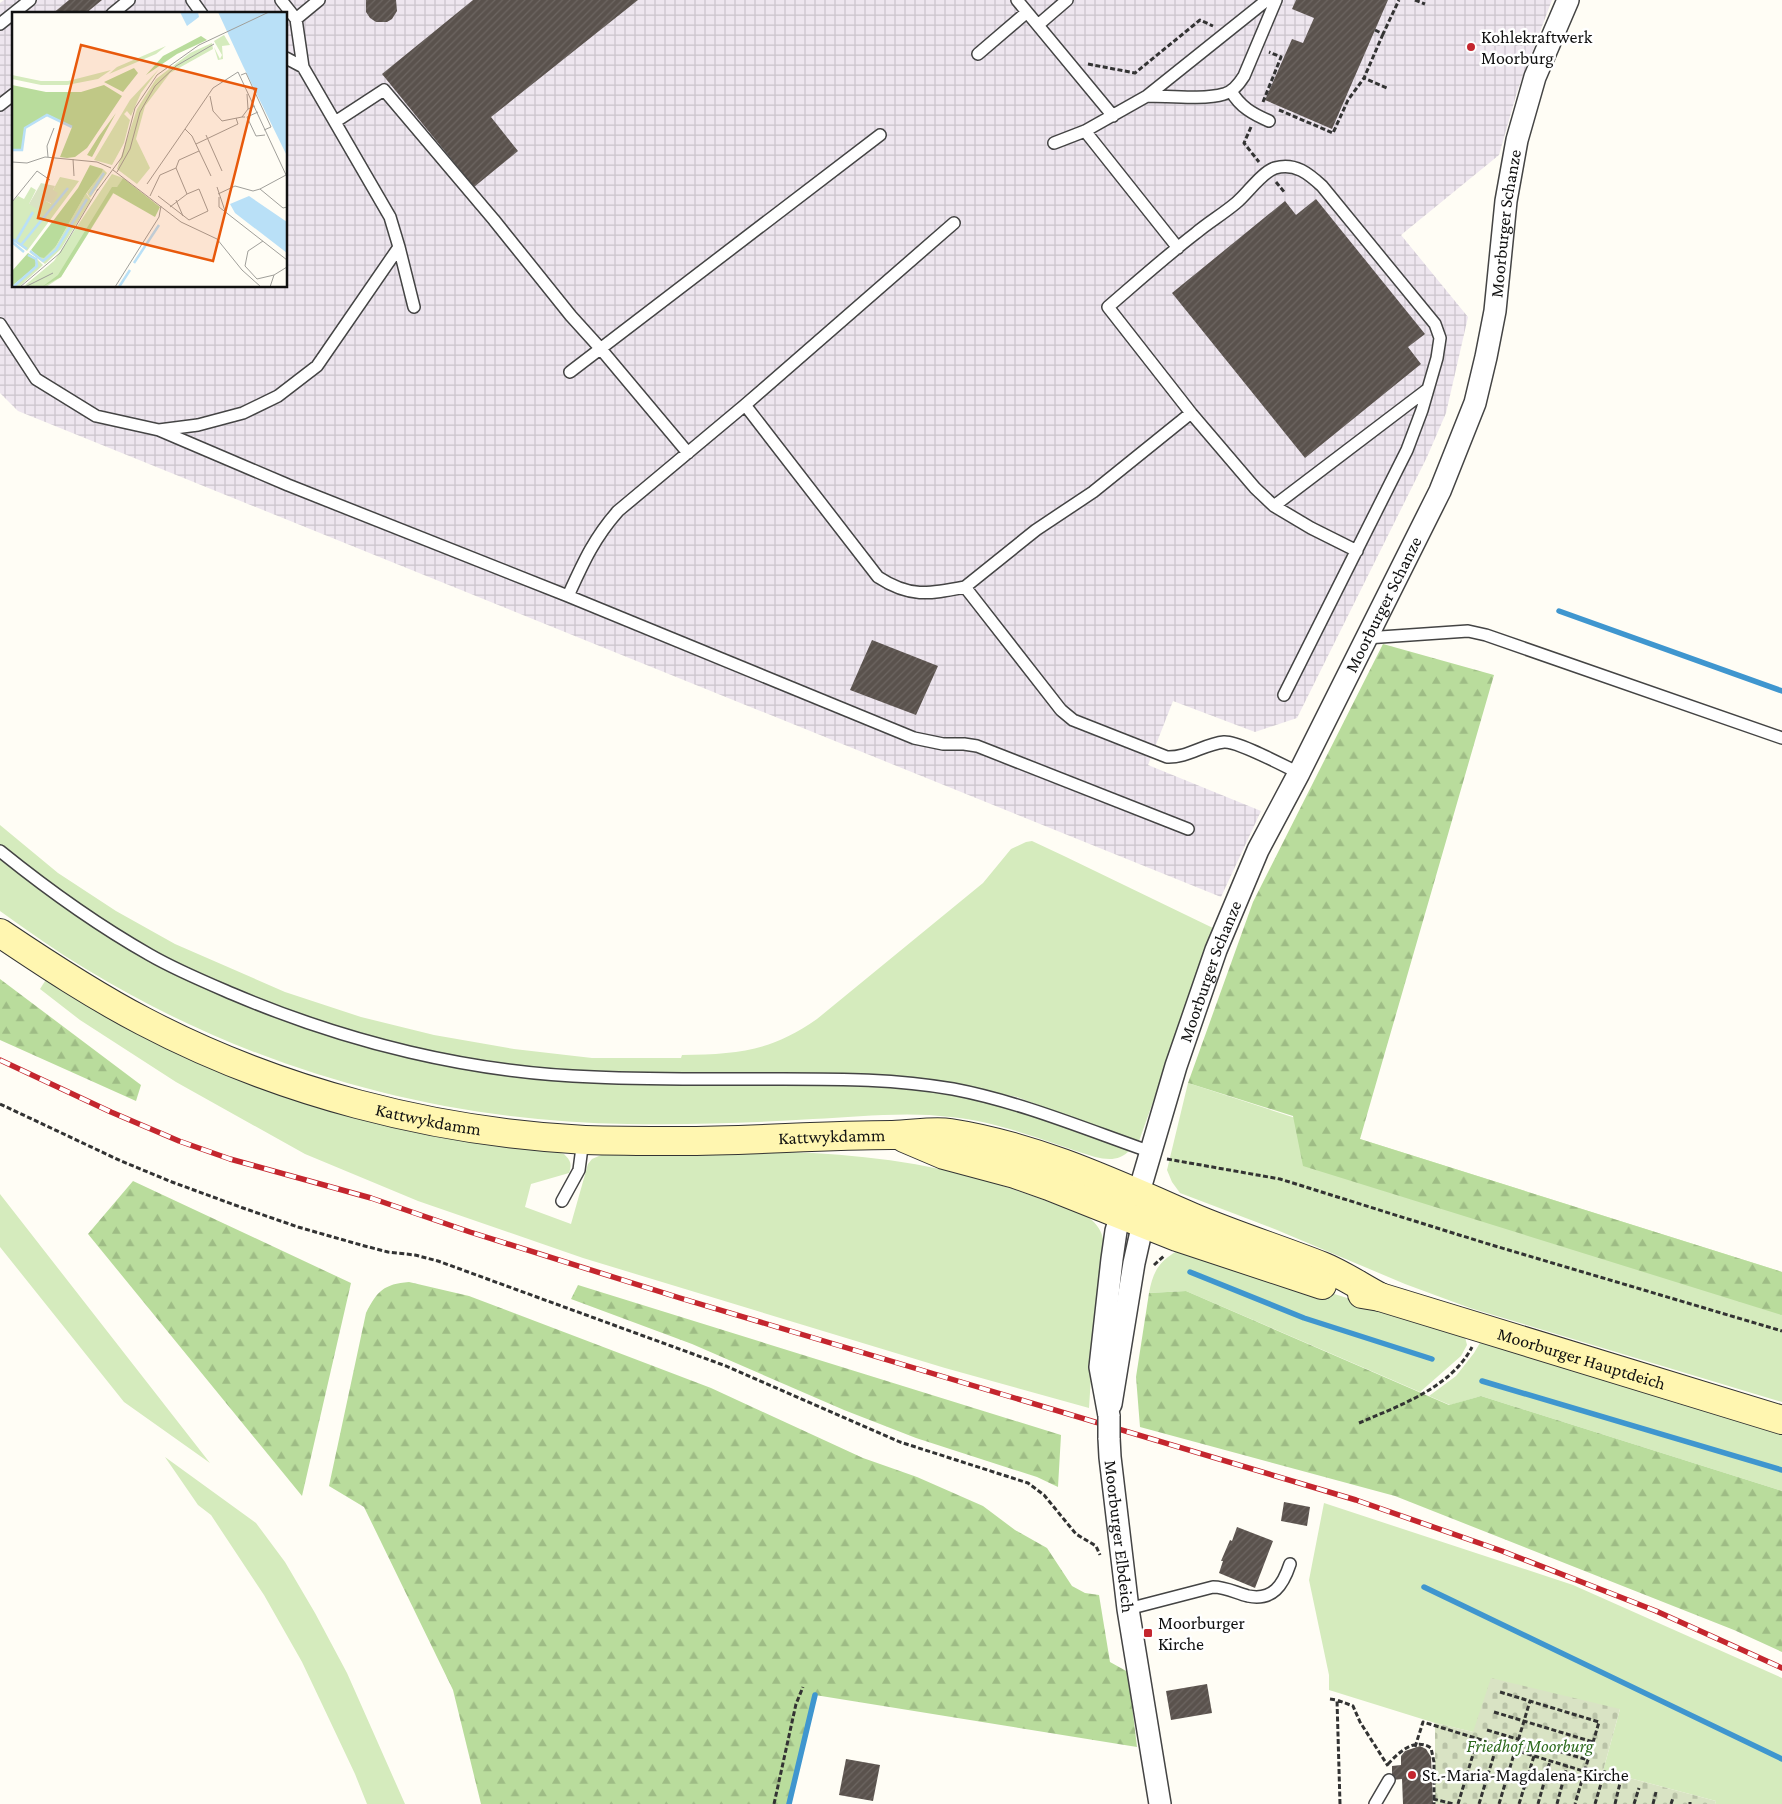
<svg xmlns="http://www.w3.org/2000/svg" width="1782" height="1804" font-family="'Crimson Pro',serif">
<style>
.industrial{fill:url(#industrial-grid);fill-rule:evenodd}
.grass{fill:#d5ebbd}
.forest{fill:url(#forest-firs)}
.cemetery{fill:url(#cemetery-stones)}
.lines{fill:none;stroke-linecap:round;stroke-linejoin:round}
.stream{stroke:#3f96cf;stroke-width:5.5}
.building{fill:url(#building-hatch)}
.service-casing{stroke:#444;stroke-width:14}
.minor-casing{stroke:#444;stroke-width:24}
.secondary-casing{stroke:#333;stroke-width:30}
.path{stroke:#333;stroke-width:3;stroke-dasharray:5 2.5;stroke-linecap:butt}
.service{stroke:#fff;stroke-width:11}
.minor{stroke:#fff;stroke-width:21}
.secondary{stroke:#fff6b0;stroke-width:28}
.rail-casing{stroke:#c4262e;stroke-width:5.5}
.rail{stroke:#fff;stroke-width:4;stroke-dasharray:11;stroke-linecap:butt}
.minor-bridge-casing{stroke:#444;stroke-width:24;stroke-linecap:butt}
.minor-bridge{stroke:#fff;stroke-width:21}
.poi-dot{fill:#c4262e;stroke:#fff;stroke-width:2}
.labels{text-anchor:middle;stroke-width:5;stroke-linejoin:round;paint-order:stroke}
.poi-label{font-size:18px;fill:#111;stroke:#fff;text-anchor:start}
.street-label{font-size:18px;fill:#111;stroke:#fff}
.park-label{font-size:18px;font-style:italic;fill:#2f6b1f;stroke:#fff}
.inset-river{fill:none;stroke:#b9e0f7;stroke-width:2.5}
.inset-road{fill:none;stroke:#a09f9a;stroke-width:1}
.view{fill:#e8590c;fill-opacity:0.15;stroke:#e8590c;stroke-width:2.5}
.inset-edge{fill:none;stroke:#111;stroke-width:2.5}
</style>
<defs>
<pattern id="industrial-grid" width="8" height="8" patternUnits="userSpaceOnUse" patternTransform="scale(1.25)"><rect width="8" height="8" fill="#eee6ef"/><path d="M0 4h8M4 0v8" fill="none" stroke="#cbc4cc"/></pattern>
<pattern id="forest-firs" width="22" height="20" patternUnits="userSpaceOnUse" patternTransform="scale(1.25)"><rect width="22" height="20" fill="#b9dc9c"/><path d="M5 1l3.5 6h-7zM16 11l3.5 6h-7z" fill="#9ebc85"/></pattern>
<pattern id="cemetery-stones" width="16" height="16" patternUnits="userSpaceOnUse" patternTransform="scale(1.25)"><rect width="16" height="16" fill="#d9e3c4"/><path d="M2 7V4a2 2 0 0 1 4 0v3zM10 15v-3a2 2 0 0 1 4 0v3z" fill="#b9c2a7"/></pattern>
<pattern id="building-hatch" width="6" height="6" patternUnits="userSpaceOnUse" patternTransform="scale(1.25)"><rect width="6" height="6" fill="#5a524d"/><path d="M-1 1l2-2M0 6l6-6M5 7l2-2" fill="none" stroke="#6d6662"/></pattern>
</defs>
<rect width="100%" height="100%" fill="#fffdf5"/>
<!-- industrial -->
<path class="industrial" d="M4 0H1552L1517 92 1499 155 1401 235 1468 317 1446 413 1427 457 1297 718 1255 732 1173 701 1148 765 1261 811 1221 897 18 411 0 393V3ZM14 14H286V286H14Z"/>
<!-- grass -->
<path class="grass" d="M0 825 58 873 116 911 175 944 285 992 361 1017 434 1035 514 1049 592 1058H681L682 1055C737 1054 770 1052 817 1019L983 883 1011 849 1026 842 1032 841 1064 856 1215 929 1139 1141 1136 1142 1017 1097 935 1081 887 1075 883 1085 955 1094 1052 1120 1130 1150C1120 1161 1108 1160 1095 1157 1048 1142 1000 1122 951 1117 905 1111 858 1117 813 1119 751 1123 690 1125 628 1124 438 1122 248 1068 86 969 56 951 28 931 0 911Z
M47 978 173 1049 564 1154C571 1161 572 1164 569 1173L531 1184 525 1207 571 1224 588 1164 592 1159 608 1152C727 1151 849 1145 966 1175 1007 1186 1046 1201 1085 1215 1094 1221 1101 1228 1103 1239 1106 1260 1100 1284 1098 1304 1094 1339 1091 1373 1089 1408L945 1368 583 1258 418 1201 305 1154 176 1082 80 1020 40 989Z
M1188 1083 1360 1139 1782 1272V1402L1470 1308 1405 1284 1277 1230 1180 1193 1172 1182 1167 1170Z
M0 1194 210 1463 124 1402 0 1247Z
M1180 1246 1344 1297 1465 1337 1467 1345 1461 1356 1420 1392 1186 1291 1149 1293C1152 1278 1155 1267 1168 1257 1173 1253 1177 1252 1180 1246Z
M1481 1341 1782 1430V1491L1481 1396 1450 1405 1429 1396 1456 1376 1474 1353Z
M165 1457 256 1523 285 1562 315 1613 347 1673 405 1804H367L355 1774 321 1702 302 1662 264 1595 211 1515 198 1505Z
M1324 1503 1573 1585 1782 1678V1804H1715L1716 1801 1603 1771 1620 1709 1473 1732 1435 1723 1329 1690V1675L1309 1580Z"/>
<!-- forest -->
<path class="forest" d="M1383 644 1494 675 1360 1139 1782 1272V1315L1303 1166 1293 1116 1188 1083 1253 902Z
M0 979 141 1085 136 1101 0 1040Z
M133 1181 351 1283 302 1496 88 1234Z
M409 1282 469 1296 711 1388 863 1458 917 1477 983 1506 1015 1530 1047 1548 1072 1586 1085 1593 1099 1595 1110 1662 1128 1672 1137 1747 815 1695 789 1804H481L453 1690 364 1507 329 1486 366 1313C377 1291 384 1284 409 1282Z
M578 1285 1061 1435 1058 1487 1037 1477 916 1438 844 1410 692 1344 571 1299Z
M1186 1291 1449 1405 1481 1396 1782 1491V1652L1734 1630 1395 1496 1140 1427 1136 1377 1149 1293Z"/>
<!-- cemetery -->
<path class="cemetery" d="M1491 1678 1620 1709 1603 1771 1716 1801 1715 1804H1435V1723L1473 1732Z"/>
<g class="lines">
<!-- stream -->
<path class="stream" d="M1559 611 1782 691
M1190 1272 1304 1318 1432 1359
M1482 1381 1782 1470
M1424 1587 1782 1759
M789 1804 815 1695"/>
</g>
<!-- building -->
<path class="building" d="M69 0H102L85 14H52Z
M366 0H396L397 11 392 19 387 22H376L370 18 366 12Z
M473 0H638L491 117 518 151 474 187 382 74Z
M1296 0H1388L1332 129 1265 100 1292 39 1303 43 1314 18 1292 9Z
M1316 199 1425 334 1408 347 1421 364 1305 458 1172 293 1285 201 1296 215Z
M872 640 938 666 916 715 850 690Z
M1284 1502 1310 1507 1307 1526 1281 1521Z
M1237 1527 1273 1541 1255 1588 1219 1573 1223 1561H1221L1230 1540 1232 1541Z
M1207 1684 1212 1713 1171 1720 1166 1691Z
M1420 1746 1426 1749 1431 1757 1433 1804H1403L1402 1779 1392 1780V1766L1401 1765V1756L1405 1751Z
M846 1759 880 1765 873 1801 839 1795Z"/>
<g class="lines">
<!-- service casing -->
<g class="service-casing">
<path id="service" d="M192 0 202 14
M281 0 296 19 319 0
M1017 0 1113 116
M112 14 129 0
M0 24 30 0
M1038 25 1067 0
M978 54 1027 12
M286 58 303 67 296 19
M1231 91C1240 107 1253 114 1269 121
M1147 96C1168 96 1204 100 1224 94 1233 92 1239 84 1244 76L1276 0
M0 105 14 94
M335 122 384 90 494 220 571 316 600 348 688 453
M1085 131 1178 248
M1054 143 1085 131 1147 96 1267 0
M954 223 745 405 618 511C594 538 583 563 568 596L914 738 943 744H964L977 746 1188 829
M399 247 414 307
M0 324 36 379 96 416 159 430 288 485 568 596
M570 372 880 135
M745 405 878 577C910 598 929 594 965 587
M1191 413 1108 307C1137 282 1166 256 1196 233 1209 222 1223 214 1236 203 1247 194 1262 172 1275 168 1295 162 1309 174 1322 186L1435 324 1440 338 1437 358 1422 410 1407 450 1284 695
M159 430 198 425 243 413 278 396 317 366 399 247 390 217 303 67
M1274 506 1428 389
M1366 638 1468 631 1486 635 1782 738
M1299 773C1284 766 1238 741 1224 742 1204 744 1187 758 1167 757L1073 720 1061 710 965 587 1036 530 1093 492 1191 413 1255 488 1274 506 1311 528 1357 551
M0 851C47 889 97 925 150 955 176 970 205 982 233 994 346 1042 470 1073 594 1077 657 1080 720 1079 783 1079 842 1079 895 1079 953 1089 1021 1102 1085 1129 1151 1152
M562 1201 579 1170 583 1140
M1128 1609 1213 1587C1226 1587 1236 1593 1248 1596 1273 1601 1283 1585 1290 1564
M1375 1804 1389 1780"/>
</g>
<!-- minor casing -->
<g class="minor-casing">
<g id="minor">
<path id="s1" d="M1139 1192 1176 1066 1216 950 1258 850 1299 773 1440 491 1475 403 1486 357 1495 311 1506 201 1517 140 1535 77 1568 0"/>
<path d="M1111 1404 1134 1263 1143 1223"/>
<path d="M1109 1416 1100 1367 1112 1259 1116 1231 1121 1214"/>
<path id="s2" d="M1109 1438 1110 1457 1128 1609 1160 1804"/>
</g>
</g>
<!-- secondary casing -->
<g class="secondary-casing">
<g id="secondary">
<path id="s3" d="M0 933C46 964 93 995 143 1021 278 1092 433 1132 585 1140 617 1141 648 1141 680 1141 751 1141 821 1135 892 1135 911 1135 932 1130 950 1133 1035 1146 1114 1183 1192 1217 1234 1235 1279 1249 1322 1266 1342 1274 1361 1287 1380 1297"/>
<path d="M904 1138 944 1155 1015 1174 1049 1186 1177 1237 1322 1285"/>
<path id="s4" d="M1362 1294 1380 1297 1782 1420"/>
</g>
</g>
<!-- path -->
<path class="path" d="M1415 0 1425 4
M1375 30 1383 34 1399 0
M1383 34 1364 78 1387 88
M1088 64 1135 73 1200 20 1213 26
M1263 102 1281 57 1269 52
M1279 110 1333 133 1348 100 1364 78
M1251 127 1244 143 1259 162
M1276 182 1285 193
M0 1104 121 1161 172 1182 243 1208 298 1227 361 1245 388 1252 415 1255 438 1261 726 1366 900 1442 1028 1483 1044 1495 1076 1534 1096 1546 1100 1555
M1167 1159 1280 1179 1485 1243 1782 1331
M1154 1265 1164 1256
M1359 1423C1398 1406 1451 1388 1472 1347
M1500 1692 1599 1722 1575 1804
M1330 1699 1337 1700
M1494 1712 1593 1742
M1487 1730 1588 1760
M1415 1747 1423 1722 1603 1777
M1388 1764C1399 1752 1415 1737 1431 1748L1434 1762V1804
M1433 1799 1454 1804
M774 1804 796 1704 803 1687
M1340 1804 1337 1700 1353 1706 1360 1722 1388 1766
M1458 1804 1478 1738
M1479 1804 1497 1745
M1499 1804 1530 1701
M1519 1804 1534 1756
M1538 1804 1550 1761
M1557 1804 1567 1766
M1595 1804 1605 1770
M1615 1804 1620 1783
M1634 1804 1639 1788
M1653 1804 1656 1792
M1671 1804 1673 1798
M1690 1804V1802"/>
<!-- service -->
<use href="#service" class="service"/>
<!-- minor -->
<use href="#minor" class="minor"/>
<!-- secondary -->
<use href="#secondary" class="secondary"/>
<!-- rail casing -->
<g class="rail-casing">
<path id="rail" d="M0 1060 111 1112 179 1141 230 1159 371 1198 470 1232 680 1298 1356 1500 1502 1551 1656 1611 1782 1668"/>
</g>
<!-- rail -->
<use href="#rail" class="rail"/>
<!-- minor-bridge casing -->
<g class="minor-bridge-casing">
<path id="minor-bridge" d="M1109 1416V1438"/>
</g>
<!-- minor-bridge -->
<use href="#minor-bridge" class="minor-bridge"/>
</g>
<!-- markers -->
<g class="poi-dot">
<circle cx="1471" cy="47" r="5"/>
<rect x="1143" y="1628" width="10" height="10" rx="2.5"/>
<circle cx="1412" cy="1775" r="5"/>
</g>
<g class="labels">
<!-- poi labels -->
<g class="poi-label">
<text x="1481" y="43">Kohlekraftwerk<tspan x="1481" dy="21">Moorburg</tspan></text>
<text x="1158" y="1629">Moorburger<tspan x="1158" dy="21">Kirche</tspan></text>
<text x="1422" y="1781">St.-Maria-Magdalena-Kirche</text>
</g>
<!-- street labels -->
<g class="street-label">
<text dy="6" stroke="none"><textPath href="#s1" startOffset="1042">Moorburger Schanze</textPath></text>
<text dy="6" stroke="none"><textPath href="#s1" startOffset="638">Moorburger Schanze</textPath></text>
<text dy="6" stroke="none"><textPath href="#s1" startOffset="232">Moorburger Schanze</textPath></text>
<text dy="6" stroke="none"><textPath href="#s3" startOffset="471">Kattwykdamm</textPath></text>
<text dy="6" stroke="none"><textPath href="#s3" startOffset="876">Kattwykdamm</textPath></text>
<text dy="6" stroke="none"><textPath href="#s4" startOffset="229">Moorburger Hauptdeich</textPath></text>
<text dy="6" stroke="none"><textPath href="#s2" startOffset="99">Moorburger Elbdeich</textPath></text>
</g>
<!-- park labels -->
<g class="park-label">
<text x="1530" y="1752">Friedhof Moorburg</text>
</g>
</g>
<!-- overview -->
<g transform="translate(12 12)">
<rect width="275" height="275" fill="#fffdf5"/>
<path d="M212 23 218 33 210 34 211 47 206 48 202 35 208 47 210 43 202 29ZM200 31 201 37 158 61 133 94 124 127 138 156 125 172 105 157 125 97 144 67 178 41ZM154 34 144 42 97 62 105 55ZM147 57 129 81 119 104 115 99 112 102 118 108 112 131 100 153 82 148 118 88ZM99 58 86 67 55 73H29L0 67V63L29 69H56ZM91 157 95 161 78 186 75 181ZM100 162 111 166 49 265 34 275H11L42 249ZM48 165 67 169 15 239 0 227V190L6 184 12 187 19 175 24 178 17 192 34 189 39 192 41 178ZM74 181 79 188 49 237 33 252 17 240 27 245 44 234ZM25 247 31 253 7 275H0L23 255Z" fill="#d5ebbd"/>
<path d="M189 24 195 28 165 42 134 63 151 44ZM122 56 126 61 111 80 92 70ZM0 73 34 80H69L92 73 110 84 75 136 63 145 55 146 48 145 60 115 37 103 13 116 10 138H0ZM104 101 80 145 75 143 87 124ZM78 153 91 157 90 160 73 183 44 234 32 246 27 245 19 238 66 176ZM111 166 148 195 143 205 101 181 49 265 30 275 46 263 100 175H105ZM16 241 25 247 23 255 0 274V259Z" fill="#b9dc9c"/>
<path d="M29 171 43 174 41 178 46 181 40 192 34 189 28 199 17 192Z" fill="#d9e3c4"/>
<path d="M168 0H186L187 5 175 14ZM206 0H275V144L231 54ZM237 184 275 210V241L223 201 218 192Z" fill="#b9e0f7"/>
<path class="inset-river" d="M0 138H10L13 116 35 103 60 115M78 183 92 161M0 227 15 237M4 229 21 200M0 230 12 240M9 233 56 176M18 239 31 249 44 238 75 187M122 251 147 213M1 275 25 254 24 247 16 243M107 275 118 258"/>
<path class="inset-road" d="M229 63 234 61 259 115 252 118M235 82 236 97M198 84 201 99 210 109 230 105M246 100 235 105 244 124 253 123M233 105H230L236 97 243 94M173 117 201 76 226 60 275 165M194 123 210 159M184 132 226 112 224 106M36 145 35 134 42 116M61 147 62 164M0 150 15 151 33 145 85 150 99 156M164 156 167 148 187 139M101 158 169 210 205 227 230 258 249 275M25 159 38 168M105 160 118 137 128 100 143 74 164 54 202 32M135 172 173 117 180 124 199 164M205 175 213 199M248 177 274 163M85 179 110 145 123 96 145 63 187 33 257 0M206 182 223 174 241 179 248 177 271 196 275 195M138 184 148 163 164 156 175 182 158 195M146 184 177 208 196 199 187 177 175 182M207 185V195L275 248M164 188 171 204M0 190 25 159M251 229 236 239 233 254 245 267 262 263M8 275 48 241 86 177M13 275 41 261M103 275 147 205 149 194M258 275 262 263 275 255"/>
<path class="view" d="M69 33 244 77 201 249 26 206Z"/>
<rect width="275" height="275" class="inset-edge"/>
</g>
</svg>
